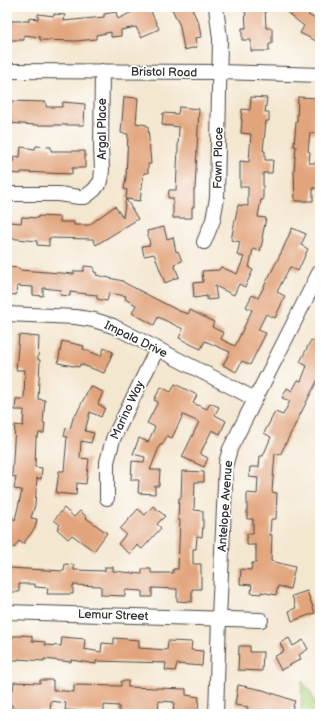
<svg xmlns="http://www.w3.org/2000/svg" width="327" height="721" font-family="'Balsamiq Sans',sans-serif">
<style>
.green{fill:#aed37c;stroke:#6c7f54}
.building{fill:#e2a47c}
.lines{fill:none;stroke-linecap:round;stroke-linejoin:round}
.minor-casing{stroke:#494744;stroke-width:16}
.minor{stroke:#fff;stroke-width:14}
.labels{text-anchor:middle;stroke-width:3.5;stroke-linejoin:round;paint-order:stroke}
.street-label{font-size:12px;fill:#2b2b2b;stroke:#fff}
</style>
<rect width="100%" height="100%" fill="#fff"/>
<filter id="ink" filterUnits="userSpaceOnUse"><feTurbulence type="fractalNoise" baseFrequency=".025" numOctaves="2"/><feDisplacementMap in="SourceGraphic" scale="8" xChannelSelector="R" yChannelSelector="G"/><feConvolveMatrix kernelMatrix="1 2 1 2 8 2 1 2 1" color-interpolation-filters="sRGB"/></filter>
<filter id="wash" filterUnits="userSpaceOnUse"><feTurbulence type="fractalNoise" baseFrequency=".012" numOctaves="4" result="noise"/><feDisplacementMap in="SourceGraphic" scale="16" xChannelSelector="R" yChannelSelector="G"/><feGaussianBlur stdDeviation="0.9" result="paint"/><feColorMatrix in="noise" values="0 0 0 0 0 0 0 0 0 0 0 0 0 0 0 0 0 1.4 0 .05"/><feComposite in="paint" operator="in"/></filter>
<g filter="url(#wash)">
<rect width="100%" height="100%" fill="#f4e7d0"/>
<!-- green -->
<path class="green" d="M302 681 310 691 319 714H297L301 710Z"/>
<g id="blocks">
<!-- building -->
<path class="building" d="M136 7H149L159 29 141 37 136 27 121 30V36L111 37V32L96 35V39L76 41 40 40V37L24 35V40H7V27H11V21H29V18L38 19V14L54 16V14L65 15 64 21 104 17V14L116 12 118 19 138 9Z
M171 7H191L199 24 201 37 195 38 197 47 184 50 180 26Z
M245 7H265L266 28H272V44H269V51H251V40H242V28H246Z
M280 7H315L308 15 320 21V43L300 33 304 26Z
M124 97 138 98 136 123 147 125V127H148L151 164H148V173H144L140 201 126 199 138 219 96 245 93 239 49 238V246L37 245V241L8 238 10 222 21 223 22 217 38 218V216L60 217V222H74V225H89L115 206 123 218 127 190 124 189 126 177 128 134 121 133Z
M251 97 267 98 265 112H269V121H266L263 151H265V160H273L272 173H263V200H261L258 217 266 218 262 238 263 239 260 251 253 249 249 268 253 270 245 287 239 284 234 295 215 286 217 299 207 300V296L194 298 193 283 203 282 202 271 219 270 221 267 237 274 244 257 237 255 240 242 231 240 238 205 248 206V187H240V161L249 162 251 134 241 133 242 119H241L242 109 250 110Z
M298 97 320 98 318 134 310 133 308 151 310 152 309 163H319V188H313V201H295L294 172 296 146H294L296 122H297Z
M9 101 46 102V107H62L63 102 85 104 84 125H35L8 123Z
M179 107 199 109 195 189H194V207H192V218H173V198H168L169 190H176L179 127 162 125 163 113 178 114Z
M36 146 51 147V151H85V168H72V174L21 172V174L9 173 10 162H13L14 156 20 157 21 147 35 149Z
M164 227 167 239 173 237 176 252 178 251 182 261 174 264 179 277 165 283 154 254 144 256 142 246 150 245 147 231Z
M292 228 306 234 301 245 308 249 298 271 290 267 284 278 277 292 285 296 275 318 266 314 258 330 266 333 250 365 242 361 236 372 223 365 230 352 205 341 201 349 192 345 179 338 183 329 158 317 154 325 145 320 132 313 136 305 125 299 126 296 109 293 107 301 97 299V295L70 292V296L60 295 61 290 43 288V296L33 295V287L17 286 16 295 7 294V271L8 267 19 268V270L74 274V271H84V266L94 267V272L97 273 96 275 123 281V282L179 311 188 314 190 310 214 322 212 327 224 333 221 339 235 346 252 310 246 307 252 295 258 298 282 251Z
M19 335 39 337 38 360H40L38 399 45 400 43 423H45L44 433H39L38 437H36L35 467 42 468 41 479 37 478 35 505 31 518 37 519 35 528 23 544 19 541 14 548 7 542V514L15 520 22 490 14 489 16 477 12 476 15 425 23 426 24 410H15L16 399H24L25 370H16Z
M311 340 320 345V375L280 455 275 453 272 492 277 493 276 519H271L270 535H272L271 561 295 567 290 589 278 586 276 595 261 592V594L251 593 252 585 240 584 241 569 251 570 252 563H256V545H247V534H253V519H247V493L257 494 258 478 249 477 250 467H259L260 456H263L271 437 264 433 275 412 283 415 290 401 282 398 287 388 292 391 298 380 301 381 307 366 300 362Z
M62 341 84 346 83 349 101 356 104 348 113 352 104 373 80 364 79 367 58 363Z
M175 384 197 395 193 403 207 409 210 403 219 407 215 415 226 421 220 434 212 430 200 454 208 458 204 467 182 457 199 422 183 415 172 438 167 436 162 445H160L150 470H160L159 486H155V494L138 493 139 480H131L132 461 144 462 145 457 133 454 139 438 148 442 155 427 147 423 158 402 154 400 161 387 171 392Z
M90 386 103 392 98 404 105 408 101 417 90 412 85 431 94 433 91 443 81 441 80 458 89 459 86 484 77 483 76 495 56 493 59 471H64L67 437 64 436 66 428 70 429 74 415H76Z
M182 471 204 472V482H195L194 510 203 511V525L202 537 197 536 196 549H193V564H201V589H192V602L177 601V589L152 588V597H142V591L125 590V596L101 595V586L73 585V594H47L48 588 35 587V584H19V592H8L9 568 64 571 65 564 74 565V570L105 571V567H113V571L142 574V569H151V573H173V569H178L180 520H178L179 498H181Z
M153 506 165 516 157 524 161 528 142 549 137 545 130 554 118 544 126 534 120 529 138 509 145 515Z
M64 508 74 517 80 511 87 517 86 518 107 533 94 551 72 535 68 539 57 529 60 525 54 520Z
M307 591 315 613 292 621 289 611 296 608 292 596Z
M22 635 32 636V641L45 642V645L61 646 62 637 85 639 84 649 101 652 102 643 114 644V638L139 640V648L167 650 168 641 192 642 191 650 203 651 202 666 177 664 175 671 165 670 166 663 96 661V664L71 660V662L44 659V661L18 659V660H7L8 636H22Z
M289 638 293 646 303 640 308 649 299 655 301 659 281 670 274 657 284 651 280 643Z
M239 646H250V652H263L262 671 238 670Z
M40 680H53V690L74 692V685L121 686V681H128V687L186 689V695L199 697 198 712 186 711V714H173L174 702 159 701 158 714 119 712V706L104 705V712L65 710 66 703 51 701 50 711 12 709V705H7V689L13 690 14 682 40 683Z
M238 685 263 690 295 701 290 714H246L248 707 235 705Z"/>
</g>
</g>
<g filter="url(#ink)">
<use href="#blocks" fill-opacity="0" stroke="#494744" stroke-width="1"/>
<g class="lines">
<!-- minor casing -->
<g class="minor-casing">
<path id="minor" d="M7 71 220 72 320 75
M7 194H58L79 197H85L94 190 101 181 102 169 101 148 102 71
M204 242 213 220 217 198 220 39 216 7
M7 314 76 317 94 320 113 326 255 399
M107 498V462L113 439 157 349
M7 612 261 620
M216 714 219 618 226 463 230 449 320 271"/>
</g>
<!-- minor -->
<use href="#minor" class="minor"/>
</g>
</g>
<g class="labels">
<!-- street labels -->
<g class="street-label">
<text transform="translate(164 72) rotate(1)" y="4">Bristol Road</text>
<text transform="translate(102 129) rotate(-90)" y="4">Argal Place</text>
<text transform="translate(218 158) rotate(-89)" y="4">Fawn Place</text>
<text transform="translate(136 339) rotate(26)" y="4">Impala Drive</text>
<text transform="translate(127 410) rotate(-65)" y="4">Marino Way</text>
<text transform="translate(225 506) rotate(-86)" y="4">Antelope Avenue</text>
<text transform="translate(113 615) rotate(2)" y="4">Lemur Street</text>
</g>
</g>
<!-- margin -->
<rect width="327" height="721" fill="none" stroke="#fff" stroke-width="24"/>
</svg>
